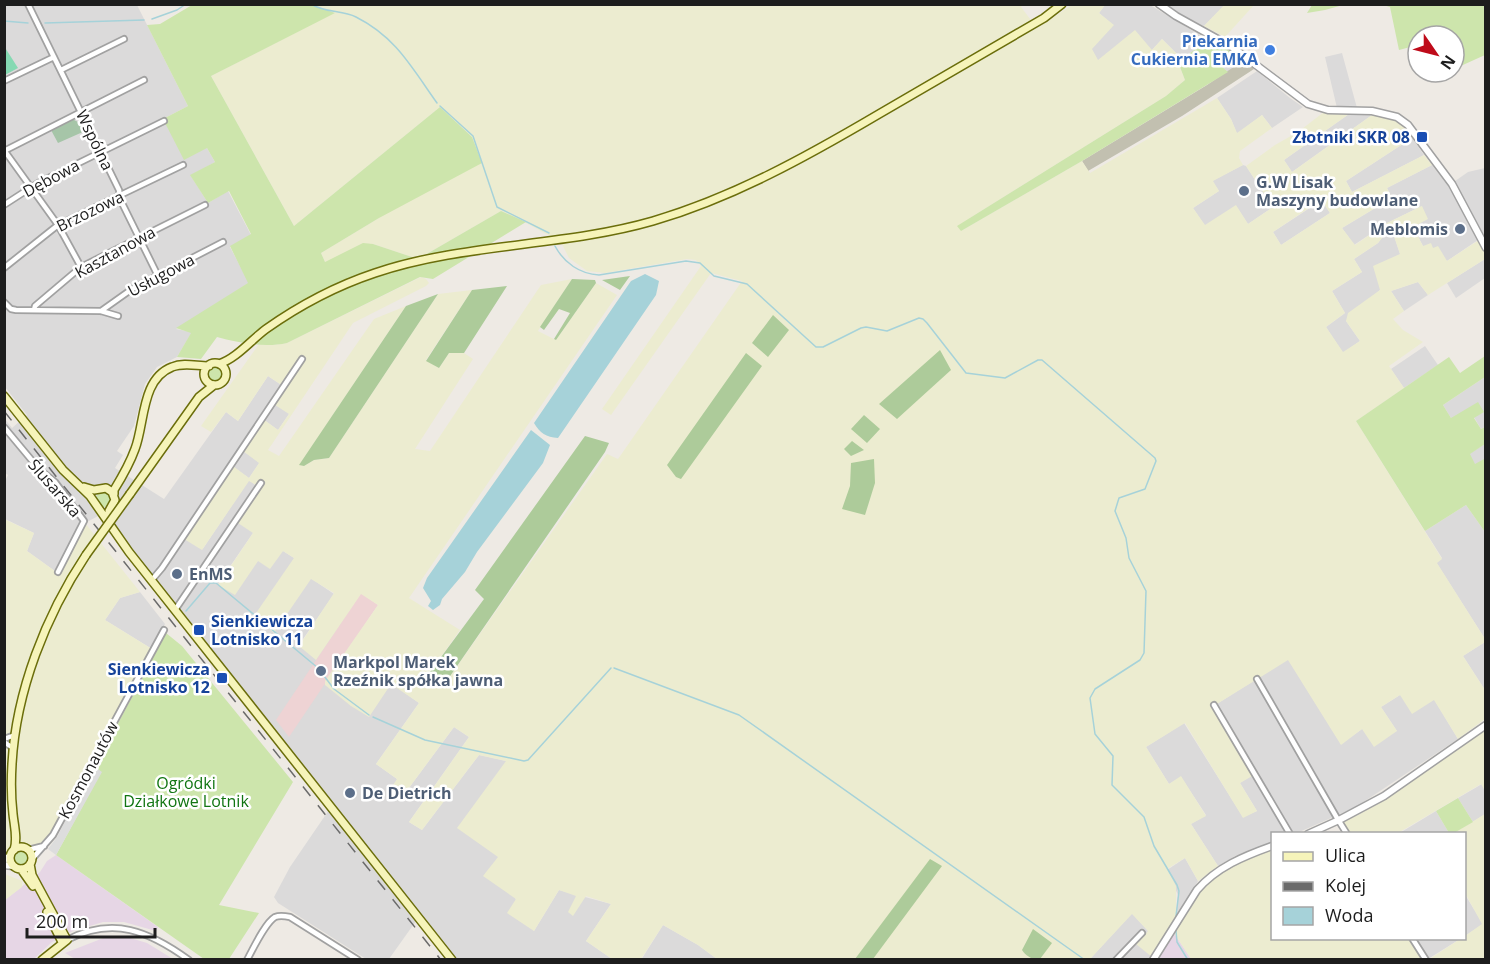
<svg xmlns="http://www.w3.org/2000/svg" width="1490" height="964" font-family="'Open Sans',sans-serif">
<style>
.residential{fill:#dbdada}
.commercial{fill:#eed3d4}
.industrial{fill:#e6d6e5}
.construction{fill:#c2c0b0}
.farmland{fill:#ececd0;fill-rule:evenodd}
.grass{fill:#cde5ac}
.forest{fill:#adcb9a}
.cemetery{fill:#a6c5a8}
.pitch{fill:#85d9b2}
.parking{fill:#ddd}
.water{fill:#a6d2d9}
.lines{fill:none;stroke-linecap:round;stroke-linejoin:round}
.stream{stroke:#a6d2d9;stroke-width:1.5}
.minor-casing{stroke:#a1a1a1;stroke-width:8}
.tertiary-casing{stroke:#a1a1a1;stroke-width:9}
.secondary-casing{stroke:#6b6e0b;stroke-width:10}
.minor{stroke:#fff;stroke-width:4.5}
.tertiary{stroke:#fff;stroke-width:6}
.secondary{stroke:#f6f4ba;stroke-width:7}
.rail{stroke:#6b6b6b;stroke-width:1.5;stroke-dasharray:12 12;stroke-linecap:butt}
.secondary-bridge-casing{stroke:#6b6e0b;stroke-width:10;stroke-linecap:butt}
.secondary-bridge{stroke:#f6f4ba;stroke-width:7}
.shop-dot{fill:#3f7fe0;stroke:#fff;stroke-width:2}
.transit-dot{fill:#1a4fb4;stroke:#fff;stroke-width:2}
.service-dot{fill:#5c6f8a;stroke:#fff;stroke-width:2}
.labels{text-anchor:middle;stroke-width:5;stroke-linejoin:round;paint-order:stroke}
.shop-label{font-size:16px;font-weight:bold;fill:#366cbe;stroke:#fff;text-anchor:end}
.transit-label{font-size:16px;font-weight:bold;fill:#164399;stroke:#fff;text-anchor:end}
.street-label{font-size:16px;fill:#1d1d1d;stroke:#fff}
.service-label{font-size:16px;font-weight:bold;fill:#4e5e75;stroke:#fff;text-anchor:start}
.park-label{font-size:16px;fill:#117512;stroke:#fff}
</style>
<rect width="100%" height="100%" fill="#eeeae4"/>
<!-- residential -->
<path class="residential" d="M5 5H137L188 106 163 119 207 148 215 162 191 176 208 203 228 191 251 235 230 247 249 283 176 329 192 332 177 357 157 367 145 384 134 426 117 451 123 455 115 468 164 499 226 412 238 421 268 376 283 386 289 414 278 430 264 420 243 451 260 462 249 478 233 467 202 550 249 480 258 487 253 533 218 584 258 561 283 551 294 558 312 579 334 594 299 645 349 612 325 681 327 683H391L419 703 376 764 397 779 403 796 454 727 469 737 409 822 422 830 479 755 506 761 498 857 516 900 534 931 559 890 611 904 586 941 612 959H455L421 914 389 959H366L278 903 274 897 290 867 333 804 210 650 190 621 102 514 85 523 59 574 27 551 34 533 5 519 4 483 8 475 5 473V419L12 428 27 415 5 387Z
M1105 5H1150L1208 40 1182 59 1162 39 1152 50 1098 61 1091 49 1113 25 1099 13Z
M1167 5H1225L1204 26 1186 18Z
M1230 51 1244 60 1228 72 1213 59 1216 54 1224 59Z
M1342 53 1357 108H1337L1325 57Z
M1257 71 1290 98 1303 107 1272 128 1262 115 1237 134 1231 119 1217 98Z
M1349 114 1372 115 1292 172 1284 160Z
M1412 138 1424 155 1352 192 1346 181Z
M1243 165 1246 166 1273 207 1248 224 1236 206 1205 226 1193 208 1219 191 1212 181Z
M1432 165 1448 186 1468 172 1485 168V251L1478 240 1447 261 1433 249 1423 246 1413 227 1422 206 1387 223 1354 245 1342 228 1392 198 1387 188Z
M1322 200 1330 213 1281 245 1273 232Z
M1385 234 1394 236 1400 254 1380 290 1346 321 1360 341 1343 353 1326 327 1345 313 1332 291 1362 272 1354 259 1378 243Z
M1485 259V278L1456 298 1447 283Z
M1418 282 1428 295 1404 311 1391 291Z
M1425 346 1438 365 1404 388 1391 369Z
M1485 377V427L1481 429 1474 417 1451 418 1443 405Z
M1485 444V463L1483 460 1475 465 1469 454Z
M1466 505 1485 532V639L1436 562 1442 558 1425 531Z
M140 592 165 624 152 649 105 620 120 598Z
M1485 642V690L1463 656Z
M1288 659 1341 744 1362 729 1397 731 1381 707 1400 695 1434 699 1458 739 1356 807 1297 833 1272 834V843L1235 856 1218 866 1191 824 1206 815 1181 777 1169 784 1146 747 1184 723 1243 817 1257 811 1240 783 1253 774 1212 707Z
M1482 784 1485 791V814L1473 822 1458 798Z
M1436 811 1449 833 1398 834Z
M1185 858 1198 881 1176 919 1178 895 1167 870Z
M1464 893 1483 924 1465 936H1464Z
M1132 913 1148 931 1152 957 1151 959 1091 958Z
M663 925 698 945 717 959 641 960Z
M1415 939H1460L1428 959Z"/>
<!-- commercial -->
<path class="commercial" d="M361 593 378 605 289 737 276 720Z"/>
<!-- industrial -->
<path class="industrial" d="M56 855 158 927 156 931 124 922H103L73 931 52 942 34 959 5 960V900L40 872 47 861Z
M1174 933 1191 959 1151 960Z
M106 937H127L147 943 173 959H75L65 953Z"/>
<!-- construction -->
<path class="construction" d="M1244 60 1254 69 1182 116 1088 171 1082 161 1207 85Z"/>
<!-- farmland -->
<path class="farmland" d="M1023 4 1021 7 1037 28 1072 5H1105L1099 13 1114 25 1092 49 1098 60 1135 30 1152 50 1162 39 1182 59 1180 67 1185 80 1166 96 970 218 961 231 1082 161 1090 173 1217 98 1231 119 1237 133 1262 115 1272 128 1240 151 1239 158 1243 165 1213 181 1219 191 1193 208 1205 225 1236 205 1248 224 1273 207 1246 166 1275 145 1298 132 1324 112 1349 114 1284 160 1292 172 1372 115 1394 120 1405 127 1412 138 1346 181 1352 192 1424 155 1432 165 1387 188 1392 198 1342 228 1355 245 1387 223 1422 206 1428 219 1413 227 1423 246 1431 243 1433 248 1438 246 1447 261 1479 240 1485 251V259L1428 295 1418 282 1391 291 1404 311 1393 319 1403 330 1423 342 1389 366 1404 388 1356 421 1442 559 1437 563 1485 639V642L1463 656 1485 690V719L1458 739 1434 700 1412 714 1400 695 1381 707 1397 731 1374 747 1362 729 1341 745 1288 660 1212 707 1254 775 1240 783 1257 811 1243 818 1185 723 1146 747 1169 784 1181 776 1206 816 1191 824 1218 866 1198 881 1185 858 1167 869 1176 886V919L1152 957 1136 944 1148 931 1132 914 1091 958 1094 960 717 959 698 945 663 925 641 959H612L586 941 611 904 586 896 573 916 568 912 576 896 559 890 534 931 507 913 516 899 483 876 498 857 457 828 506 761 479 755 422 830 409 822 469 737 454 727 403 796 391 788 397 779 376 764 419 703 391 684 369 717 351 706 325 685V681L378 605 361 594 316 660 299 646 334 593 311 579 274 633 254 616 294 558 283 551 270 569 258 561 235 595 218 585 253 533 235 521 258 486 249 481 202 550 184 539 233 466 249 478 259 463 243 451 263 419 278 430 289 414 272 403 283 386 268 376 238 421 226 412 211 432 201 426 259 344 275 345 287 343 421 277 426 279 429 283 426 286 353 323 268 450 279 456 374 319 406 306 300 464 304 466 314 460 329 458 438 294 472 290 426 360 439 368 449 353H464L473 359 415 449 430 451 541 285 572 279 538 331 556 340 596 283 617 295 409 598 460 630 430 672 446 682 607 454 618 459 742 281 711 273 611 415 602 409 701 266 696 260 687 259 605 273 587 271 569 258 561 242 526 223 501 211 418 259 373 244 325 262 321 253 379 218 472 137 440 107 294 226 211 76 334 13 312 5ZM1321 200 1330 213 1281 245 1273 232ZM1385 234 1394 236 1400 254 1373 266 1380 290 1348 313 1346 321 1360 341 1343 352 1326 327 1345 313 1332 291 1362 272 1354 259 1378 243Z
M1225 4 1254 5 1225 37 1204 26Z
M4 519 34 533 27 551 59 574 85 523 140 592 120 598 105 620 152 649 32 869 27 873 22 874 4 868Z
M1485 728V791L1481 784 1398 833H1349L1344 825V821L1360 814 1389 797Z
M1485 814V959L1428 960 1460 939 1464 938 1465 936 1482 924 1465 893 1464 834 1454 833Z
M1272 849V938L1411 939 1424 959H1191L1174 933 1198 891 1206 882 1236 862Z
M5 874 22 881V887L5 900Z"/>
<!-- grass -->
<path class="grass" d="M192 5H312L335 13 211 76 294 226 440 107 472 137 482 163 379 218 321 253 325 262 363 243 373 244 418 259 501 211 526 222 433 279 420 277 287 343C265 348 239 343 217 337L201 359 177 357 191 333 176 328 248 283 230 246 251 234 229 191 208 203 190 175 215 162 207 148 184 160 163 119 188 106 147 25 160 24Z
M1312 5V4L1343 5 1325 10 1307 13Z
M1383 5H1485V55L1454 69V36H1418V45L1399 50 1390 7Z
M1208 40 1230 51 1224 59 1216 54 1213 59 1228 72 1082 161 961 231 957 226 1166 96 1185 80 1180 67 1182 59Z
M1485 356V377L1443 405 1451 418 1478 402 1484 412 1474 418 1481 429 1485 427V444L1470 454 1475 464 1484 459 1485 463V532L1466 505 1425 531 1356 421 1449 357 1460 373Z
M207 374a8 8 0 1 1 16 0a8 8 0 1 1-16 0Z
M96 499a8 8 0 1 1 16 0a8 8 0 1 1-16 0Z
M166 633 182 646 293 782 219 905 259 913 229 959H204L56 855 101 772 95 767 97 763Z
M1458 798 1473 822 1454 833H1449L1436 811Z
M13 858a8 8 0 1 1 16 0a8 8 0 1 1-16 0Z"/>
<!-- forest -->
<path class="forest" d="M630 276 620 290 602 280Z
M572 279 595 280 596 283 556 340 554 339 570 313 559 309 544 330 540 327Z
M507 286 464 353H449L439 368 426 361 472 290Z
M438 294 329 458 314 460 304 466 299 465 406 306Z
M773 315 789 330 768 357 752 343Z
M940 350 951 370 897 419 879 404Z
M746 353 762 366 681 479 676 477 667 465Z
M864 415 880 429 867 443 851 429Z
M585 436 609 443 605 452 446 682 430 672 484 599 475 590Z
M852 441 864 450 851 456 844 449Z
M874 459 875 483 865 515 842 509 850 486 851 463Z
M930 859 942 866 873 959H855Z
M1033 929 1052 943 1040 959C1032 960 1026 956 1022 950Z"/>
<!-- cemetery -->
<path class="cemetery" d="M72 119 82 124 85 131 58 143 51 130Z"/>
<!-- pitch -->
<path class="pitch" d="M4 46 18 68 5 75H4Z"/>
<!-- parking -->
<path class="parking" d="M95 767 102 772 56 855 48 849 57 837 93 768Z"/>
<!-- water -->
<path class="water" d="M645 274 659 281 656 295 558 438C546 437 540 433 534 423L631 281Z
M531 430 550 445 543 463 477 552 465 572 442 599 440 605 433 610 428 606 431 601 423 588 427 578Z"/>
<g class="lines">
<!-- stream -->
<path class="stream" d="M311 4C325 13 342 10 356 17 396 37 412 68 437 103
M152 19 177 10 186 4
M4 21 28 23
M45 23 144 20
M440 106 473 136 497 207 549 233
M555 246C564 263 580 274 599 275L686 261 700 263 714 276 747 284 816 347H823L861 328 866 327 887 331 919 318 923 319 927 323 966 373 1005 378 1038 360H1042L1155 458 1156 461 1145 489 1119 498 1115 511 1126 538 1129 558 1146 591 1144 653 1140 660 1095 689 1090 698 1095 734 1113 756 1112 785 1144 817 1154 846 1177 885 1179 891 1176 916
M186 611 210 583H216L318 668 334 689 369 715
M614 668 739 715 1085 960
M373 717 425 740 524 761 528 760 611 668
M1176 931 1177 942 1188 960"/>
<!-- minor casing -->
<g class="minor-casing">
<path id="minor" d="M28 4 119 190 120 199 158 276
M61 70 124 39
M4 81 54 57
M4 150 58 225 81 267
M4 151 144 80
M4 205 38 183 164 121
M4 268 58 225 183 165
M4 302 11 309 16 310 101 311 118 316
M34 310 35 306 81 267 205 205
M101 311 132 289 223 242
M4 427 39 469 55 482 84 521 58 572
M151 581 162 568 302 359
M175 610 261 483
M1257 679 1337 818 1347 834
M1214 705 1290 834
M4 739 15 735
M4 742 13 748
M28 850 44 846
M32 859 53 835 164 630
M1412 938 1426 960
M67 940C113 916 149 931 189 960
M247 960C253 949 265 923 275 917 280 915 285 916 290 917L358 960
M1116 960 1142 933"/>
</g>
<!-- tertiary casing -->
<g class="tertiary-casing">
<path id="tertiary" d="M1159 4 1176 16 1232 47 1308 104 1328 110 1372 111 1397 117 1408 125 1452 184 1486 248
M1308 834 1339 820 1384 796 1486 725
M4 860 10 856
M4 865 13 866
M1153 960 1197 890C1217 867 1244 856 1272 846"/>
</g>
<!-- secondary casing -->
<g class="secondary-casing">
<path id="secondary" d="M204 374a11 11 0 1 1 22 0a11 11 0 1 1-22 0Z
M219 364C237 358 251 340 266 329 300 305 336 286 375 273 463 243 563 247 653 221 734 197 806 157 879 114 934 82 989 50 1044 18L1062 4
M4 396 63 470 90 496 129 552 452 960
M84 487 94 490 106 488 112 492 115 500 109 511 110 523
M114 494V490C122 477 130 463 135 449 145 423 141 379 172 367 184 362 196 366 209 366
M130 494 199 397 214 385
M10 858a11 11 0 1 1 22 0a11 11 0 1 1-22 0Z
M14 850C18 839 14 825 13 814 11 797 11 780 12 764 16 691 46 615 86 555
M30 864 32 875 67 940 42 960
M21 869 33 886
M47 912 62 942"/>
</g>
<!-- minor -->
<use href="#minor" class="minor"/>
<!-- tertiary -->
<use href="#tertiary" class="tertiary"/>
<!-- secondary -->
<use href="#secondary" class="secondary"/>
<!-- rail -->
<path class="rail" d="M4 411 441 960"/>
<!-- secondary-bridge casing -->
<g class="secondary-bridge-casing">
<path id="secondary-bridge" d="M86 555 130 494"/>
</g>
<!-- secondary-bridge -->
<use href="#secondary-bridge" class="secondary-bridge"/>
</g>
<!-- markers -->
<circle class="shop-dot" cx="1270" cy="50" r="6"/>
<g class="transit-dot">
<rect x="1416" y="131" width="12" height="12" rx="3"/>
<rect x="193" y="624" width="12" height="12" rx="3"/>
<rect x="216" y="672" width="12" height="12" rx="3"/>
</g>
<g class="service-dot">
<circle cx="1244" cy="191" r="6"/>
<circle cx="1460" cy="229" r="6"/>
<circle cx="177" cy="574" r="6"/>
<circle cx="321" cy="671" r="6"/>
<circle cx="350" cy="793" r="6"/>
</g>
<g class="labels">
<!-- shop labels -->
<g class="shop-label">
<text x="1258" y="47">Piekarnia<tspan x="1258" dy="18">Cukiernia EMKA</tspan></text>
</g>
<!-- transit labels -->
<g class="transit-label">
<text x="1410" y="143">Złotniki SKR 08</text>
<text x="211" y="627" text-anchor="start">Sienkiewicza<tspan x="211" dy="18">Lotnisko 11</tspan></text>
<text x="210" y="675">Sienkiewicza<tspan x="210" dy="18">Lotnisko 12</tspan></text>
</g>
<!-- street labels -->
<g class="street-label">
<text transform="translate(95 140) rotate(64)" y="6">Wspólna</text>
<text transform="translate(51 178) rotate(-28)" y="6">Dębowa</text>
<text transform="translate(90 211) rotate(-26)" y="6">Brzozowa</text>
<text transform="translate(115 252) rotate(-29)" y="6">Kasztanowa</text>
<text transform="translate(161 275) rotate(-28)" y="6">Usługowa</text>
<text transform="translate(55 488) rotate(49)" y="6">Ślusarska</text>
<text transform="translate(88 770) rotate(-62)" y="6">Kosmonautów</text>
</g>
<!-- service labels -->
<g class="service-label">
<text x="1256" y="188">G.W Lisak<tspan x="1256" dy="18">Maszyny budowlane</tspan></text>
<text x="1448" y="235" text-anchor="end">Meblomis</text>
<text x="189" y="580">EnMS</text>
<text x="333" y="668">Markpol Marek<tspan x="333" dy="18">Rzeźnik spółka jawna</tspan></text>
<text x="362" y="799">De Dietrich</text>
</g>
<!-- park labels -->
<g class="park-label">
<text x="186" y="789">Ogródki<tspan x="186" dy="18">Działkowe Lotnik</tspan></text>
</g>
</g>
<!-- border -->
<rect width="1490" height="964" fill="none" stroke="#1d1d1d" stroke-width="12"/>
<!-- legend -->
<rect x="1271" y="832" width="195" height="108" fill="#ffffff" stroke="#a5a5a5" stroke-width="1.5"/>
<rect x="1283" y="852" width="30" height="9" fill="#f6f4ba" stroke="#a5a5a5" stroke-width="1.5"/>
<text x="1325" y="862" font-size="18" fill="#1d1d1d">Ulica</text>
<rect x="1283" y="882" width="30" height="9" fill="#6b6b6b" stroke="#a5a5a5" stroke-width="1.5"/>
<text x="1325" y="892" font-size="18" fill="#1d1d1d">Kolej</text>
<rect x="1283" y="907" width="30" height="18" fill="#a6d2d9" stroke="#a5a5a5" stroke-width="1.5"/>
<text x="1325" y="922" font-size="18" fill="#1d1d1d">Woda</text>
<!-- north arrow -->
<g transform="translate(1436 54) rotate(125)"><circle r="28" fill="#ffffff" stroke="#a5a5a5" stroke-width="1.5"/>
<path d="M0-4.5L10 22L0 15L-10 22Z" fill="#bf0b1a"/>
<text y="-9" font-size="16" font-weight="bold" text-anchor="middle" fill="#1d1d1d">N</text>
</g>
<!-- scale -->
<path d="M27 928v9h128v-9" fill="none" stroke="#1d1d1d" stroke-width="3"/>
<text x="36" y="928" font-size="18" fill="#1d1d1d" stroke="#ffffff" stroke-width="4.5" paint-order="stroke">200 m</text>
</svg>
